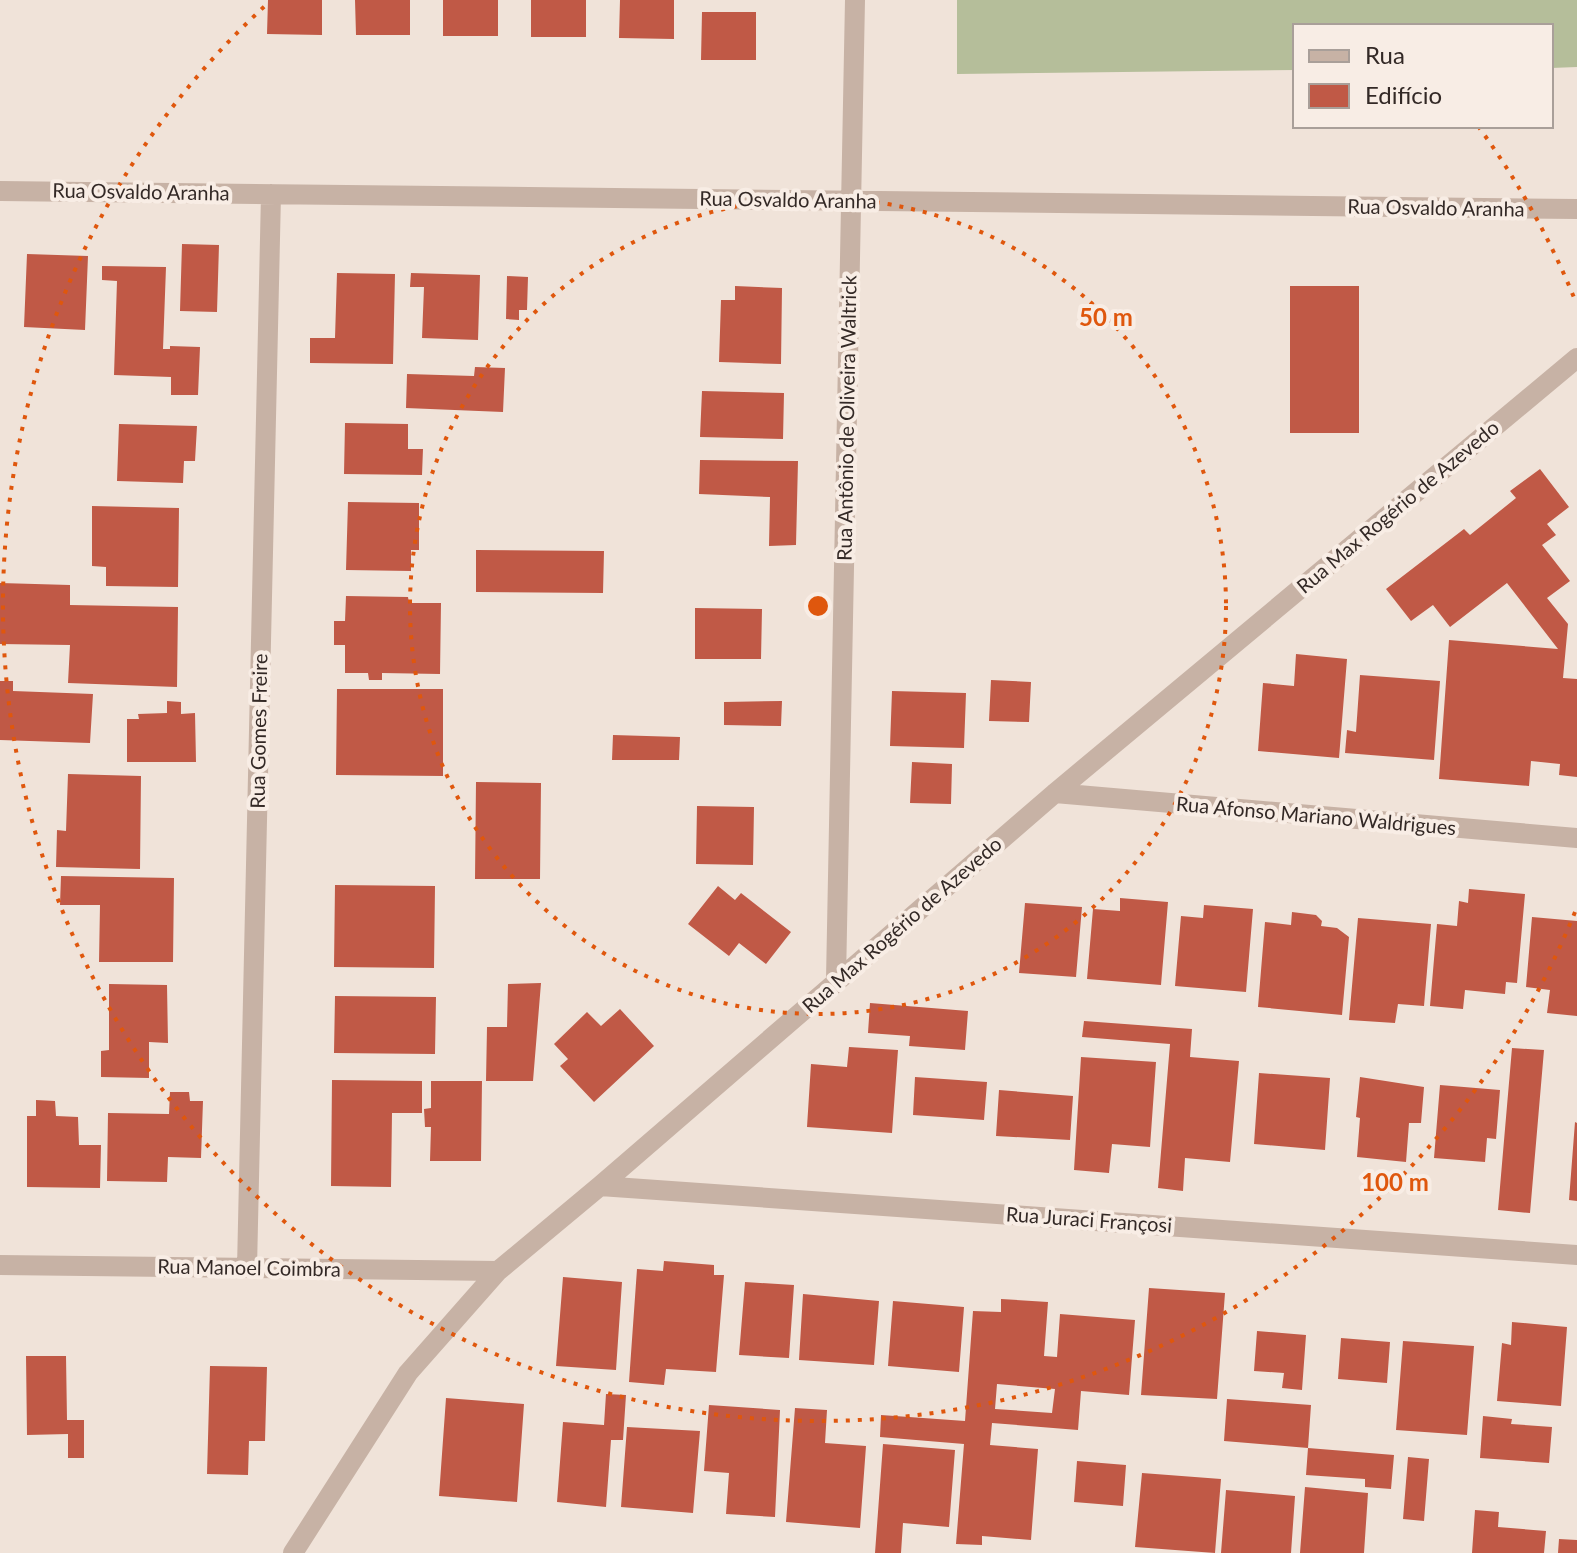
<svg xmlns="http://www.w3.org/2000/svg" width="1577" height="1553" font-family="Lato,sans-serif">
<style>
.pitch{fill:#b5be9a}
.building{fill:#c05946;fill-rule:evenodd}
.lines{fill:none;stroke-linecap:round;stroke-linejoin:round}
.street{stroke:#c7b2a5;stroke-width:20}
.ring{fill:none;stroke:#df570d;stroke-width:4;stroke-dasharray:4 8}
.labels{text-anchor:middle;stroke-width:8;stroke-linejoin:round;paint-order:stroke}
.street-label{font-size:20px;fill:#332926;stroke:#f8ede5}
.centre{fill:#df570d;stroke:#f8ede5;stroke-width:4}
.ring-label{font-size:24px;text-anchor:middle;font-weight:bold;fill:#df570d;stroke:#f8ede5;stroke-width:8;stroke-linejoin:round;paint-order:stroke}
</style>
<rect width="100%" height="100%" fill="#f0e3d9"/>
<!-- pitch -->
<path class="pitch" d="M957 0H1577V67L1551 68V26H1295V70L957 74Z"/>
<!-- building -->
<path class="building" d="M268 0H322V35L267 34Z
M355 0H410V35H356Z
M443 0H498V36H443Z
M531 0H586V37H531Z
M620 0H674V39L619 38Z
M702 12H756V60H701Z
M182 244 219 245 217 312 180 311Z
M27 254 88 256 85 330 24 327Z
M102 266 166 267 163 349H170V346L200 347 198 395H171V377L114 375 117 281 102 280Z
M337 273 395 274 393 364 310 363V338H335Z
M411 273 480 275 478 340 422 338 424 287H410Z
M507 276 528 277 527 310H519V320L506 319Z
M735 286 782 288 781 364 719 362 721 300H735Z
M1290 286H1359V433H1290Z
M475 367 505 368 503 412 406 408 407 374 474 376Z
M702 391 784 393 783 439 700 437Z
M345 423 408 424V449H423L422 475 344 474Z
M119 424 197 426 195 461H184L183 483 117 481Z
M700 460 798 461 796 545 769 546 770 497 699 494Z
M1540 469 1569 507 1547 524 1556 535 1542 545 1570 581 1547 598 1568 624 1563 678 1577 679V777L1559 775 1560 764 1531 761 1529 786 1439 779 1449 640 1558 649 1507 583 1450 627 1433 605 1411 621 1386 589 1464 529 1470 535 1516 498 1510 491Z
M348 502 419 503V550H411V571L346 570Z
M92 506 179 508 178 587 106 586V567L92 566Z
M476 550 604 551 603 593 476 592Z
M0 583 70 585V605L178 607 177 687 68 683 70 645 0 644Z
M346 596 408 597 409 603H441L440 674 382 673V680H369L368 673H345V645H334V621H345Z
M695 608 762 609 761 659H695Z
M1296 654 1347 659 1339 758 1258 751 1263 683 1294 686Z
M1360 675 1440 681 1434 760 1345 753 1347 730 1356 732Z
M991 680 1031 682 1029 722 989 721Z
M0 681H13V691L93 694 90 743 0 740Z
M337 689H443V776L336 775Z
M892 691 966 693 964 748 890 746Z
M167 701 181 702V714L195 713 196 762H127V719H139L138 714 167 713Z
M782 701 781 726 724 725V702Z
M613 735 680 737 679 760H612Z
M912 762 952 764 951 804 910 803Z
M68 774 141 776 140 869 56 867 57 830 66 831Z
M476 782 541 783 540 879H475Z
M697 806 754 807 753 865 696 864Z
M61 876 174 878 173 962H99L100 905H60Z
M335 885 435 886 434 968 334 967Z
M718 886 735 900 741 893 791 932 766 964 739 943 729 956 688 924Z
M1469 889 1525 894 1517 983 1506 982 1505 994 1465 990 1463 1009 1430 1006 1437 924 1457 926 1459 901 1468 903Z
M1120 898 1168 902 1161 985 1087 979 1093 909 1120 911Z
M1025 903 1082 907 1076 977 1019 973Z
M1204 905 1253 909 1246 992 1175 986 1181 916 1203 918Z
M1292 912 1316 915 1322 921 1321 926 1337 928 1349 937 1342 1015 1258 1007 1265 922 1291 925Z
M1532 917 1577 921V1016L1547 1013 1550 990 1526 987Z
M1358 918 1431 924 1424 1006 1398 1004 1395 1023 1349 1020Z
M541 983 533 1081H486L487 1027H507L508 984Z
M109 984 167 985 168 1043 149 1042V1078L101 1077V1051L109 1050Z
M335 996 436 997 435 1054 334 1053Z
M870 1003 968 1011 965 1050 909 1046 910 1036 868 1033Z
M620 1009 654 1046 594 1102 560 1066 568 1059 554 1044 587 1012 601 1026Z
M1084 1021 1192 1029 1190 1057 1239 1061 1230 1162 1185 1158 1183 1191 1158 1188 1170 1044 1082 1037Z
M849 1047 898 1050 892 1133 807 1127 811 1064 847 1067Z
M1512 1048 1544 1050 1530 1213 1498 1210Z
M1081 1057 1156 1062 1150 1147 1112 1144 1109 1173 1074 1170Z
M1259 1073 1330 1078 1325 1150 1254 1144Z
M915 1077 987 1082 984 1120 913 1115Z
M1360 1077 1424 1087 1421 1123H1409L1406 1162 1357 1157 1360 1118 1356 1117Z
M332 1080 422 1081V1113H392L391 1187 331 1186Z
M431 1081H482L481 1161H430L431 1127H425L424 1109 431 1108Z
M1440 1085 1500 1090 1496 1139 1487 1138 1485 1162 1434 1158Z
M999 1090 1073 1096 1070 1140 996 1136Z
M170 1092H189L190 1101H203L201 1158 168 1157 167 1182 107 1181 108 1113 169 1114Z
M36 1100 55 1101 56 1116 78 1117 79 1145H101L100 1188 27 1187V1116H36Z
M1575 1122 1577 1123V1201L1569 1200Z
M664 1261 714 1265V1275H724L716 1372 666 1369 664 1385 629 1382 637 1269 663 1271Z
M563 1277 622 1282 616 1370 556 1366Z
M745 1282 794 1285 789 1358 739 1355Z
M1149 1288 1225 1293 1217 1399 1141 1395Z
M803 1294 879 1301 874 1365 799 1360Z
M1001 1299 1048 1302 1044 1356 1057 1357 1060 1314 1135 1320 1129 1395 1081 1391 1078 1430 992 1423 990 1445 1038 1449 1031 1540 982 1536V1545L956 1544 964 1444 880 1437 881 1415 965 1421 973 1311 1001 1312ZM997 1384 1055 1389 1052 1413 995 1409Z
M893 1301 964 1307 959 1372 888 1366Z
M1512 1322 1567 1327 1561 1406 1497 1401 1502 1343 1511 1345Z
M1257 1331 1306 1335 1302 1390 1282 1388 1284 1373 1254 1371Z
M1341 1338 1390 1342 1387 1383 1338 1379Z
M1403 1341 1474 1346 1467 1435 1396 1430Z
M26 1356H66L67 1420H84V1458H68V1434L27 1435Z
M210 1366 267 1367 265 1441H249L248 1475 207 1474Z
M606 1394 626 1395 623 1440H611L606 1507 557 1502 563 1422 604 1425Z
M446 1398 524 1404 517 1502 439 1496Z
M1227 1399 1311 1405 1308 1448 1224 1441Z
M709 1405 780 1410 775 1517 726 1514 729 1473 704 1471Z
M795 1408 827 1410 825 1443 866 1446 860 1528 786 1522Z
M1483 1416 1512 1419 1511 1424 1552 1427 1549 1463 1480 1458Z
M627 1427 700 1431 693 1513 621 1507Z
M883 1444 955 1450 949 1527 903 1523 901 1553H875Z
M1308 1448 1394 1455 1391 1489 1365 1487V1479L1306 1475Z
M1408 1457 1429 1459 1424 1521 1403 1519Z
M1077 1461 1126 1465 1123 1506 1074 1502Z
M1142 1473 1221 1479 1215 1553 1135 1547Z
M1305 1487 1368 1493 1364 1553H1300Z
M1226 1490 1295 1496 1291 1553H1221Z
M1475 1510 1499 1512 1498 1527 1546 1531 1544 1553H1472Z
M1559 1539 1577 1540V1553H1558Z"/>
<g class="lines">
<!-- street -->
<path class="street" d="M0 191 1577 209
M1055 793 1577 838
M836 980 855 0
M600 1186 1577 1255
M0 1265 498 1271
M247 1268 271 194
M293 1553 408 1373 498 1271 600 1186 1055 793 1577 358"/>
</g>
<!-- distance rings -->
<g class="ring">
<circle cx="818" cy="606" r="408"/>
<path d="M1575 912A816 816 0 1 1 267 4M1478 126A816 816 0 0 1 1575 300"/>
</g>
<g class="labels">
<!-- street labels -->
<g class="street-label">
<text transform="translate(141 192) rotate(1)" y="7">Rua Osvaldo Aranha</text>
<text transform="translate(788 200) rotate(1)" y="7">Rua Osvaldo Aranha</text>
<text transform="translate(1436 208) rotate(1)" y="7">Rua Osvaldo Aranha</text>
<text transform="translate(847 418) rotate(-89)" y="7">Rua Antônio de Oliveira Waltrick</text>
<text transform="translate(1398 507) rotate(-40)" y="7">Rua Max Rogério de Azevedo</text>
<text transform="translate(259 731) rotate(-89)" y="7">Rua Gomes Freire</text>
<text transform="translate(1316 816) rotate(5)" y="7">Rua Afonso Mariano Waldrigues</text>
<text transform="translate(902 925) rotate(-41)" y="7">Rua Max Rogério de Azevedo</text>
<text transform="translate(1089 1220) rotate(4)" y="7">Rua Juraci Françosi</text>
<text transform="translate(249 1268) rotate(1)" y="7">Rua Manoel Coimbra</text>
</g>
</g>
<circle cx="818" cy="606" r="12" class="centre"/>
<g class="ring-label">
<text x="1106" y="326">50 m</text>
<text x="1395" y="1191">100 m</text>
</g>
<!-- legend -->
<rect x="1293" y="24" width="260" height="104" fill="#f8ede5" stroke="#a99f99" stroke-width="2"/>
<rect x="1309" y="50" width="40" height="12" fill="#c7b2a5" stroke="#a99f99" stroke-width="2"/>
<text x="1365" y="64" font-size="24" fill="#332926">Rua</text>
<rect x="1309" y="84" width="40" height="24" fill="#c05946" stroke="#a99f99" stroke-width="2"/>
<text x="1365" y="104" font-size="24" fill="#332926">Edifício</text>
</svg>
